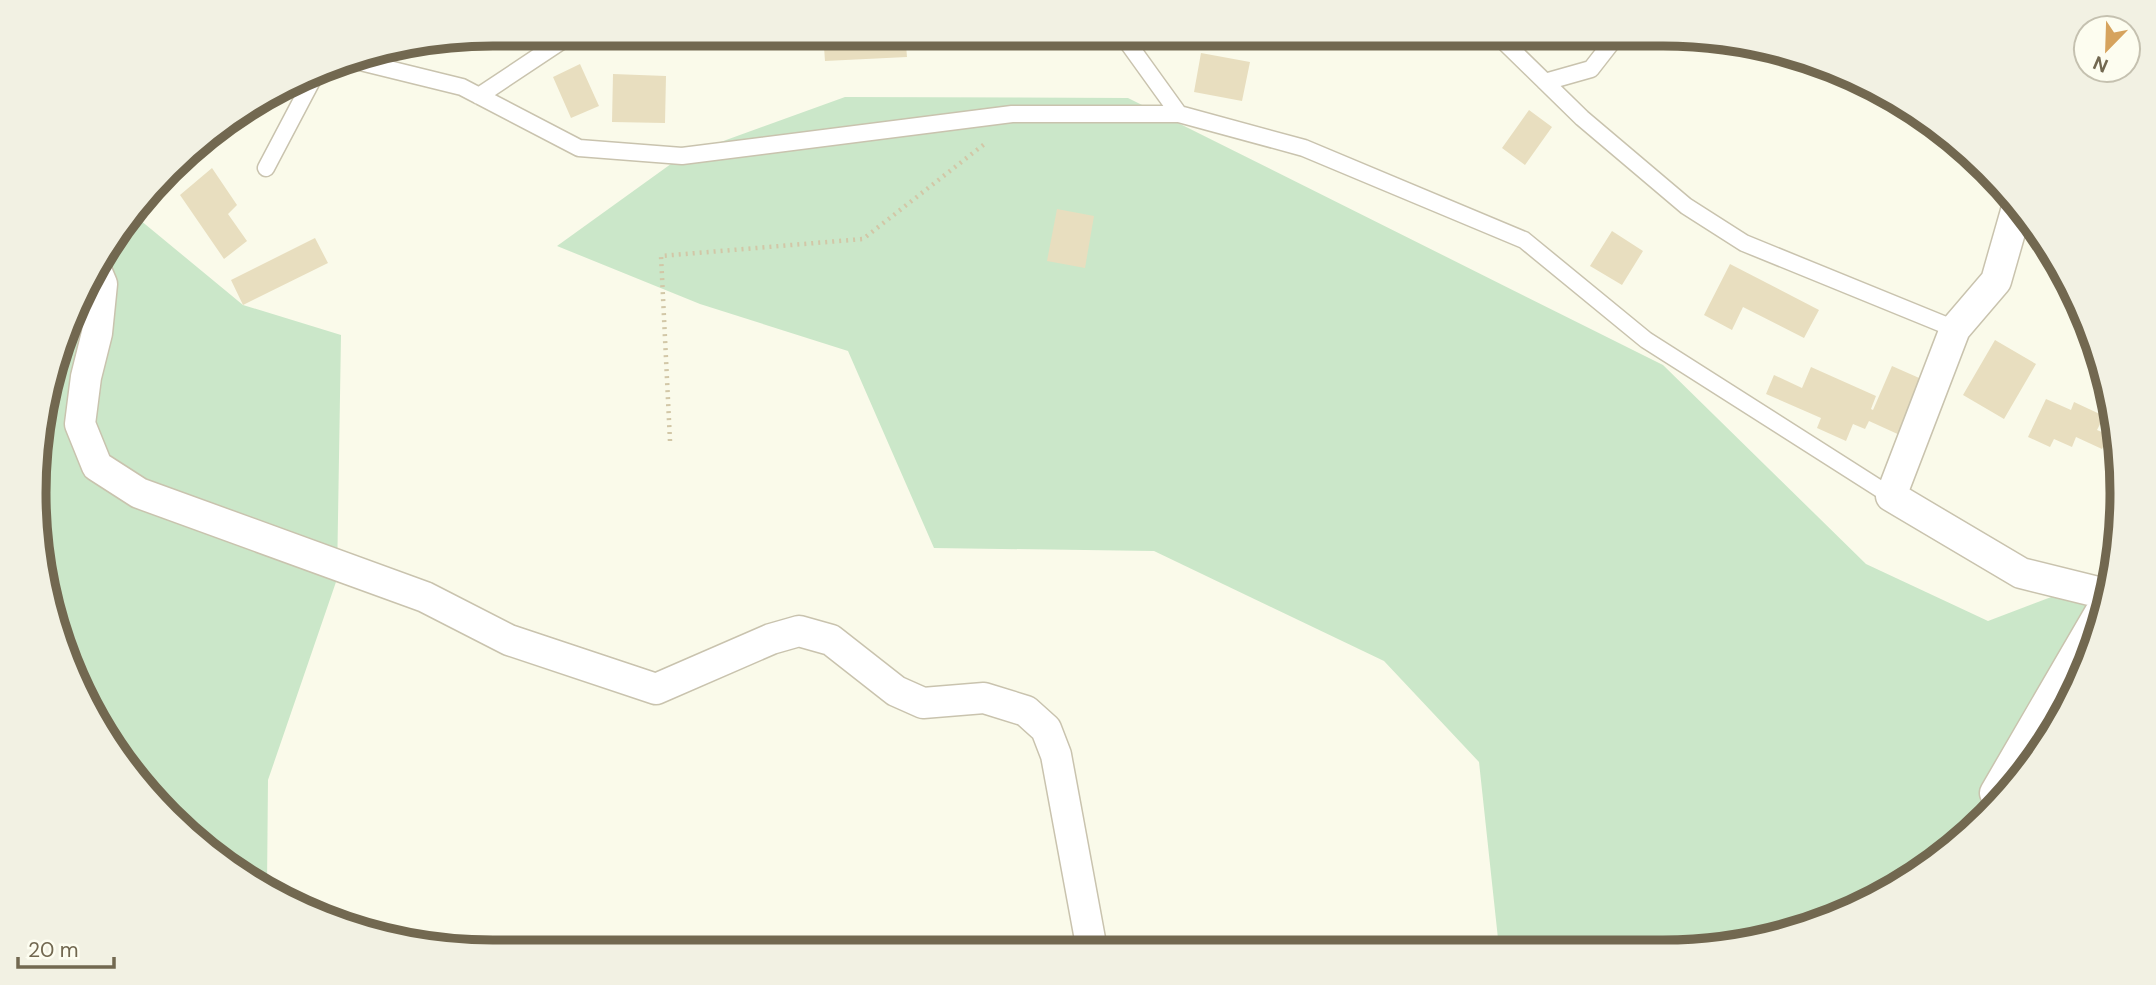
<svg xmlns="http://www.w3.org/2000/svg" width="2156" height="985" font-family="'DM Sans',sans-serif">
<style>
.green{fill:#cbe7c9}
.building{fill:#e8debf}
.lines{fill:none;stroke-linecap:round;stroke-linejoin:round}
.lane-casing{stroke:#c9c3ae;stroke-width:19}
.street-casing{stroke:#c9c3ae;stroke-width:33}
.path{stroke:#d2c7a7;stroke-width:4.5;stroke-dasharray:2 5;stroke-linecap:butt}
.lane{stroke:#fff;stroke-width:16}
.street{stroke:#fff;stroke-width:30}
.rim{fill:none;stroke:#726850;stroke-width:9}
</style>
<rect width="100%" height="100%" fill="#fafaea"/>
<!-- green -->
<path class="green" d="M845 97 1128 98 1663 365 1866 564 1988 621 2115 573 2088 668 2028 772 1943 857 1840 917 1724 948H1499L1479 762 1384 661 1154 551 934 548 848 351 700 304 557 246 682 156Z
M134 215 243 305 341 335 337 579 268 780 267 886 190 838 95 722 37 553 42 403 95 263Z"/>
<!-- building -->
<path class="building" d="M823 33H905L907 57 825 61Z
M1201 53 1250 62 1242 101 1194 92Z
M580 64 599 106 571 118 553 77Z
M613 74 666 76 665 123 612 122Z
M1529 110 1552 127 1525 165 1502 148Z
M235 121 237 125 214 135 213 133Z
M212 168 237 205 228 214 247 241 224 259 180 195Z
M1057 209 1094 216 1085 268 1047 261Z
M1612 231 1643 251 1622 285 1590 266Z
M315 238 328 263 243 305 231 280Z
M1730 264 1819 310 1804 338 1743 307 1732 330 1704 315Z
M1995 340 2036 364 2004 419 1963 395Z
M1892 366 1926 381 1902 436 1869 421 1865 429 1853 424 1846 441 1817 428 1821 418 1766 394 1774 375 1802 388 1811 367 1876 396 1871 409 1873 410Z
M2046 399 2071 410 2074 402 2104 416 2097 430 2109 435 2102 449 2076 437 2072 447 2054 439 2050 447 2028 437Z"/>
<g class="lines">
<!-- lane casing -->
<g class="lane-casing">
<path id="lane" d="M997 33 1125 39
M1260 33 1181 34 1125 39 1179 114 1304 148 1524 240 1646 340 1891 496
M1495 33 1582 118 1686 206 1744 243 1955 329
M344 58 462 87 579 148 682 156 1012 114H1179
M1545 82 1591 69 1619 33
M479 96 563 40
M266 168 315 75"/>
</g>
<!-- street casing -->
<g class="street-casing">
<path id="street" d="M2018 204 1996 281 1955 329 1891 496 2021 573 2110 595
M94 265 102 284 97 333 86 377 80 424 97 466 139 493 425 597 509 640 656 689 771 639 799 631 831 640 896 691 923 703 984 698 1026 711 1046 729 1056 755 1092 950
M1995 793 2109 597"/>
</g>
<!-- path -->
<path class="path" d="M670 441 661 256 863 239 987 142"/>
<!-- lane -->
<use href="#lane" class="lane"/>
<!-- street -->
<use href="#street" class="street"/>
</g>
<!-- crop -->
<path d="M0 0H2156V985H0ZM493 46H1663A447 447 0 0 1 2110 493V493A447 447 0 0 1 1663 940H493A447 447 0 0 1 46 493V493A447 447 0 0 1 493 46Z" fill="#f2f1e3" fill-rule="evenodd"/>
<path class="rim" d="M493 46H1663A447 447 0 0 1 2110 493V493A447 447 0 0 1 1663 940H493A447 447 0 0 1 46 493V493A447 447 0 0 1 493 46Z"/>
<!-- north arrow -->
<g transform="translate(2107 49) rotate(203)"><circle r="33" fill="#fdfdf0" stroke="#c5c1b0" stroke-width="2"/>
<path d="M0-5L12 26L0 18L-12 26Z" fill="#d6a35d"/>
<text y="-10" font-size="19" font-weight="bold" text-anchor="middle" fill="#726850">N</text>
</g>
<!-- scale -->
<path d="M18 957v10h96v-10" fill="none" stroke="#726850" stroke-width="3.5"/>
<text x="28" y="957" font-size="21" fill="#726850" stroke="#fdfdf0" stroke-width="5" paint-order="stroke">20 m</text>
</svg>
